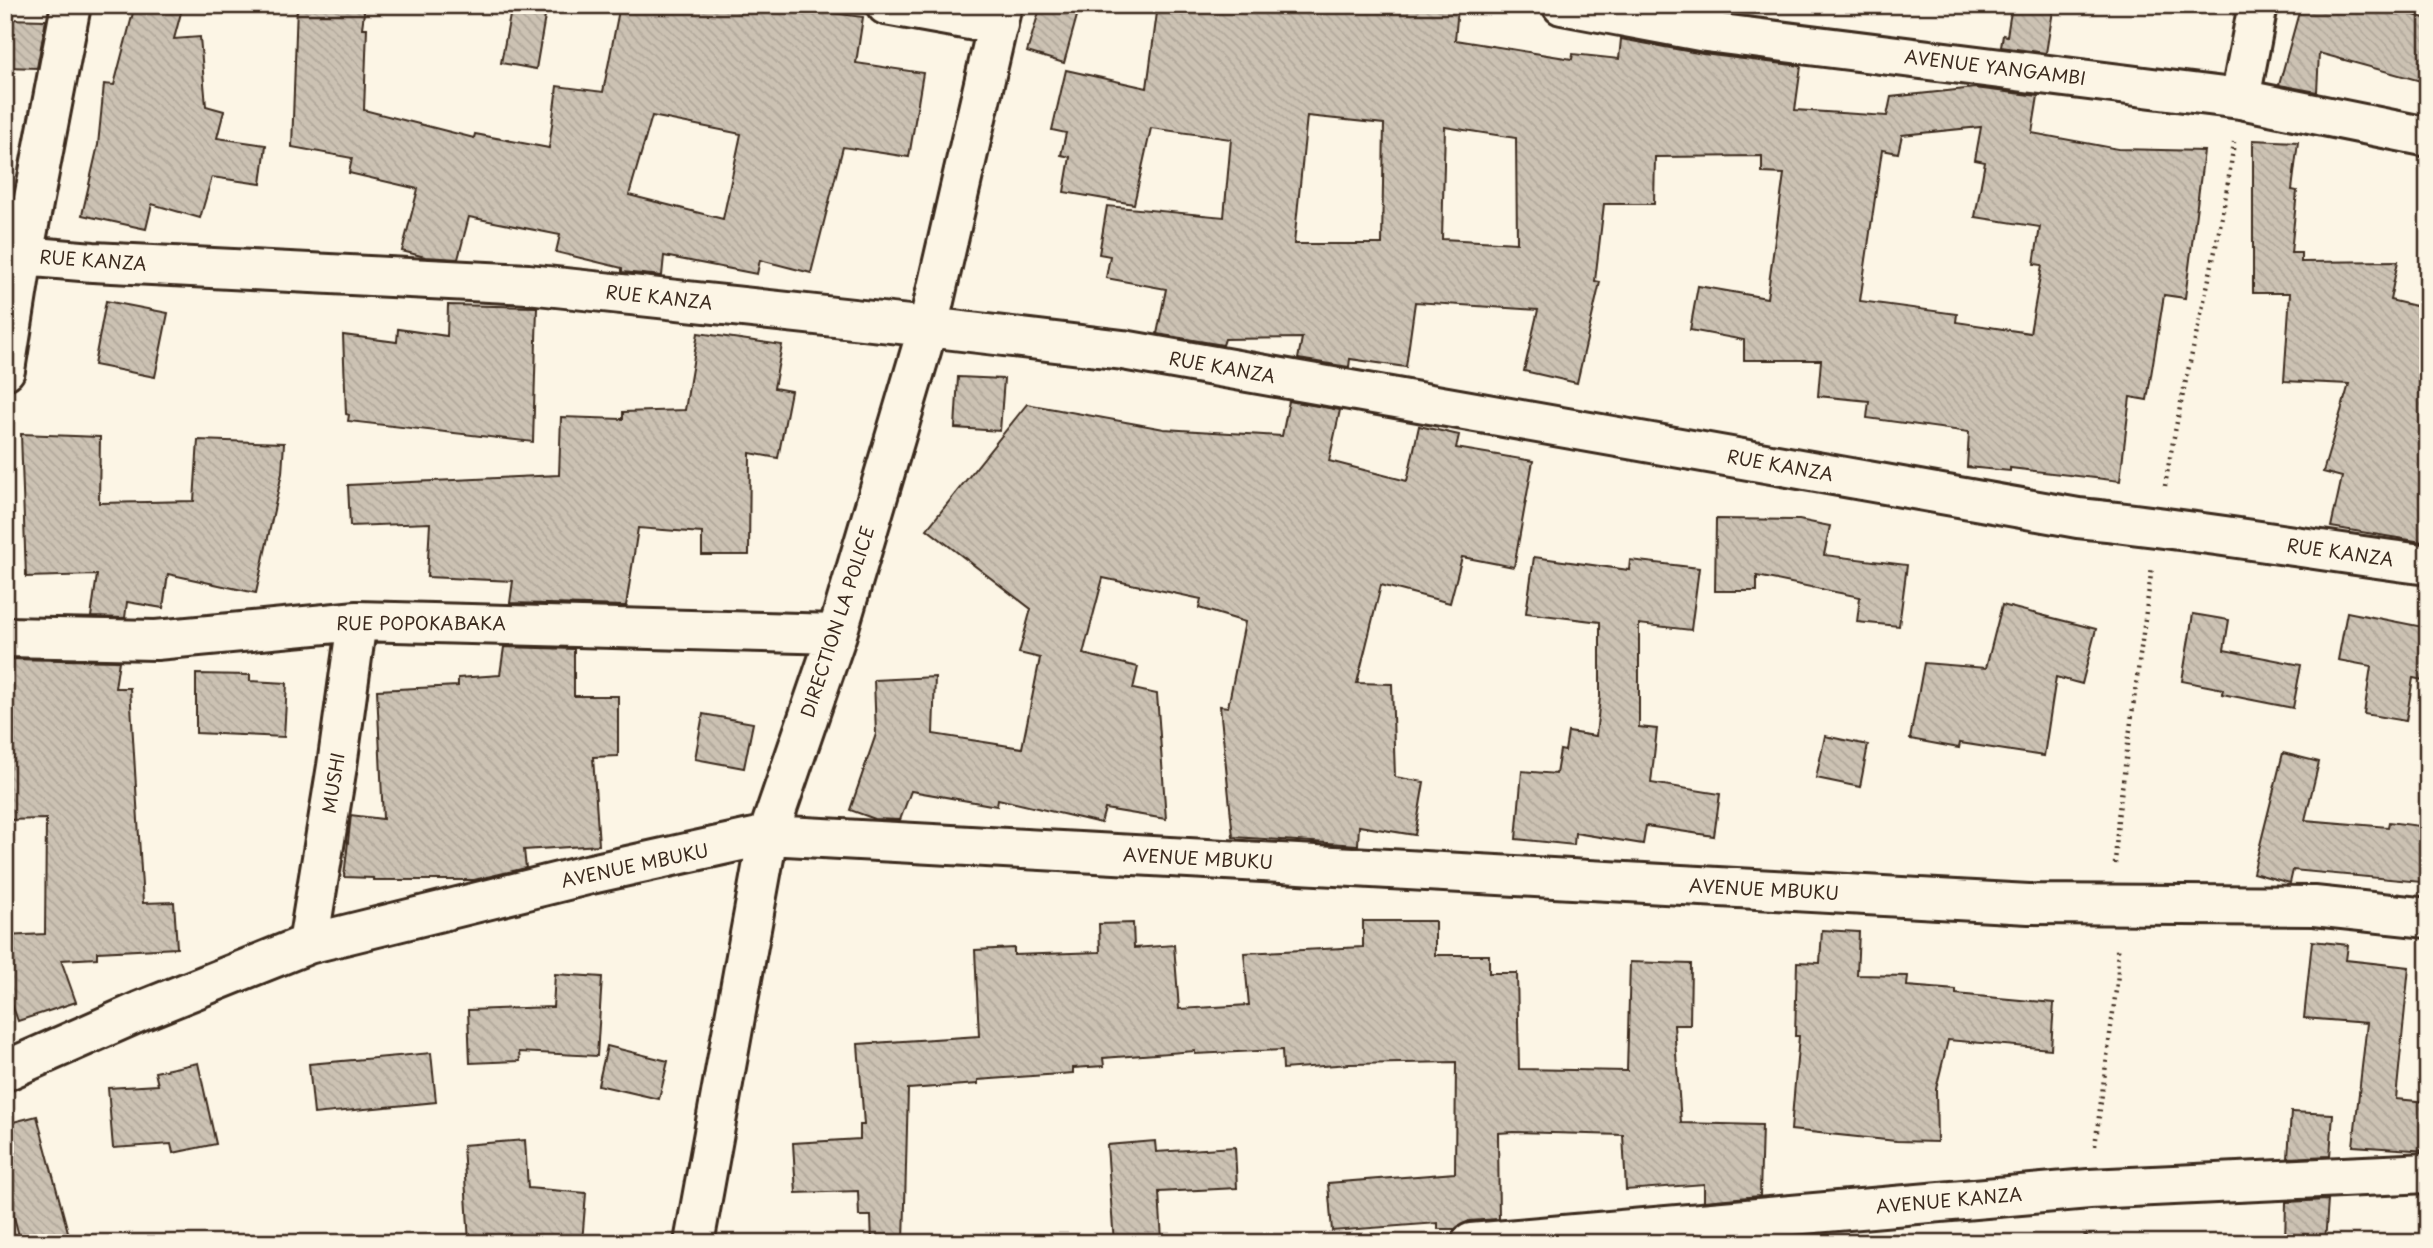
<svg xmlns="http://www.w3.org/2000/svg" width="2433" height="1248" font-family="'Playpen Sans',sans-serif">
<style>
.building{fill:url(#building-back-hatch);stroke:#3b2a1e;stroke-width:2;fill-rule:evenodd}
.lines{fill:none;stroke-linecap:round;stroke-linejoin:round}
.street-casing{stroke:#3b2a1e;stroke-width:44}
.path{stroke:#3b2a1e;stroke-width:4.5;stroke-dasharray:2 5;stroke-linecap:butt}
.street{stroke:#fcf5e5;stroke-width:38}
.labels{text-anchor:middle;stroke-width:7;stroke-linejoin:round;paint-order:stroke}
.street-label{font-size:18px;fill:#3b2a1e;stroke:#fcf5e5}
</style>
<defs>
<pattern id="building-back-hatch" width="6" height="6" patternUnits="userSpaceOnUse" patternTransform="scale(1.75)"><rect width="6" height="6" fill="#ccc2b3"/><path d="M-1 5l2 2M0 0l6 6M5-1l2 2" fill="none" stroke="#b0a79a"/></pattern>
</defs>
<rect width="100%" height="100%" fill="#fcf5e5"/>
<filter id="ink" filterUnits="userSpaceOnUse"><feTurbulence type="fractalNoise" baseFrequency=".0143" numOctaves="2"/><feDisplacementMap in="SourceGraphic" scale="14" xChannelSelector="R" yChannelSelector="G"/><feConvolveMatrix kernelMatrix="1 2 1 2 8 2 1 2 1" color-interpolation-filters="sRGB"/></filter>
<g filter="url(#ink)">
<!-- building -->
<path class="building" d="M135 5H183L174 39 200 37 206 106 224 111 217 138 266 145 261 184 212 177 200 218 152 204 146 229 82 215 98 145 104 84 114 85Z
M297 5H365L362 28H367L364 110 474 138 475 134 549 148 557 86 603 92 620 5H774L863 17 856 63 923 73 909 157 843 147 811 273 760 260 757 274 664 256 662 276 622 272V268L556 252 560 235 469 217 458 259 425 257 402 251 418 189 349 173 352 158 292 147ZM652 116 741 134 723 219 629 195Z
M512 5H547L536 69 501 63Z
M1041 5H1080L1064 63 1027 52Z
M1158 5H1430L1458 8 1455 40 1572 59 1573 54 1619 59 1621 39 1703 54 1801 66 1795 110 1887 116 1891 97 1975 88 2038 96 2032 133 2118 149 2204 151 2185 298 2164 295 2147 400 2130 397 2120 481 2010 468V471L1967 467 1969 432 1867 418 1869 401 1818 396 1821 360H1744V340L1690 330 1698 286 1767 298 1784 174 1762 173V156L1655 157 1654 204H1604L1595 281 1600 282 1577 383 1524 371 1538 310 1415 302 1406 367 1350 359 1349 367 1298 359 1302 338 1225 339 1223 345 1157 334 1166 289 1106 278 1110 256 1099 254 1107 206 1224 217 1231 139 1151 128 1134 204 1064 192 1070 157 1061 155 1066 133 1052 130 1066 70 1147 88ZM1307 116 1384 124 1382 244H1294ZM1445 127 1516 138 1517 243 1442 239ZM1981 127 1975 160 1985 162 1975 217 2040 227 2034 264 2042 265 2030 333 1956 322 1957 314 1860 301 1882 150 1898 153 1902 135Z
M2012 5H2054L2046 53 2001 47 2003 35 2007 36Z
M2301 5H2379L2428 19V83L2319 53 2317 92 2279 85Z
M5 19 46 20 37 68 5 67Z
M2253 140 2298 142 2292 190 2297 191 2291 253H2301V262L2398 261 2390 300 2428 309V543L2331 527 2342 477 2323 472 2349 384 2284 381 2290 293H2253Z
M106 301 168 313 155 377 94 365Z
M448 305 537 307 533 442 348 421 349 415 346 414 343 335 397 342 398 329 447 336Z
M698 333 782 345 774 388 791 391 778 458 750 453 749 555H702V533L638 528 626 606 510 603 513 581 427 577 430 523 350 526 348 485 559 475 561 417 623 419V412L685 410Z
M958 377 1004 379 1000 431 955 428Z
M1289 401 1340 410 1329 461 1407 481 1419 426 1459 435 1456 448 1533 461 1514 567 1462 557 1450 603 1381 585 1357 683 1392 684 1395 777 1424 782 1415 835 1359 826 1358 845 1233 837 1220 706 1228 707 1245 622 1199 608 1201 599 1103 578 1083 654 1138 667 1133 689 1157 694 1166 819 1105 809 1101 823 998 799 997 806 911 791 900 820 875 819 850 810 876 734 874 680 935 677 933 734 1022 748 1040 658 1019 653 1031 609 927 529 1027 404 1164 429 1282 436Z
M21 434 100 437 99 503 194 501 198 440 284 443 282 473 256 593 168 574 163 608 127 602 125 618 91 617 97 575 26 577Z
M1716 519 1799 520 1830 526 1824 555 1907 565 1899 626 1857 622 1860 597 1757 576V591H1715Z
M1534 557 1629 570 1630 560 1699 568 1691 630 1639 624V727L1657 729 1651 783 1720 794 1714 836 1646 826 1643 844 1575 833 1574 845 1516 839 1522 771 1556 774 1560 750 1565 751 1568 732 1596 736 1600 697V622L1526 613Z
M2002 605 2096 629 2082 684 2056 677 2044 756 1960 743 1959 748 1910 739 1924 663 1986 668Z
M2347 612 2428 628V681L2413 678 2406 721 2364 714 2371 666 2338 660Z
M2193 614 2229 620 2224 650 2301 665 2293 708 2222 694 2223 689 2182 681Z
M504 647 574 649V696H618V756L593 757 599 845 524 850 526 868 474 880H373V878L344 877 351 815 383 819 377 690 458 686V678L500 675Z
M5 659 119 661 115 688H130L143 903 174 902 177 948 97 952V958L61 960 76 1002 18 1021 5 985V936L45 934 46 819 5 820Z
M196 674 250 675V681L287 683 284 737 196 733Z
M703 714 753 723 744 768 695 759Z
M1825 736 1868 745 1860 787 1816 778Z
M2283 753 2319 762 2305 820 2388 827 2389 822 2428 827 2421 882 2293 870 2290 883 2253 873Z
M1363 921H1435V955H1489V973H1517L1519 1069 1627 1071 1630 962 1691 964 1690 1025H1674L1681 1123 1762 1125 1760 1196 1704 1201V1184L1626 1190 1623 1135 1513 1132 1498 1133 1499 1219 1469 1221 1455 1229H1438V1223L1332 1231 1328 1183 1455 1173 1456 1062 1350 1064 1283 1069 1282 1050 1195 1054V1051L1103 1058 1104 1066 1073 1068V1073L978 1080V1084L908 1089 904 1243H872L871 1216H859L858 1191 796 1193 793 1143 860 1139V1125H864L858 1044 979 1036 975 950 1014 948V955L1100 952 1099 924 1133 923 1134 948 1174 945 1179 1009 1249 1005 1244 953 1363 947Z
M1822 930 1859 932 1857 975 1908 976 1907 986 1956 990V994L2054 1003 2051 1049 1948 1040 1936 1089 1937 1142 1896 1141 1791 1130 1799 1036H1795L1797 962 1820 963Z
M2312 941 2348 945 2346 960 2409 967 2396 1099 2428 1102V1151L2353 1146 2367 1023 2304 1018Z
M555 974 602 977 597 1056 519 1052 520 1061 470 1063 468 1010 553 1007Z
M607 1046 668 1061 659 1099 598 1085Z
M431 1053 436 1102 314 1114 309 1064Z
M198 1063 216 1144 173 1153 171 1144 113 1148 108 1088 158 1085 155 1072Z
M2291 1112 2333 1114 2330 1156 2288 1158Z
M37 1116 71 1243H21L5 1184V1124Z
M525 1140 528 1188 586 1193 582 1243H469L463 1145Z
M1155 1141 1156 1152 1235 1147 1237 1188 1159 1192 1162 1240 1114 1243 1107 1145Z
M2328 1200 2325 1243H2285L2286 1202Z"/>
<g class="lines">
<!-- street casing -->
<g class="street-casing">
<path id="street" d="M886 5 998 25
M1562 5 1706 32 2240 99 2428 137
M2240 99 2258 5
M5 257 23 256 93 262 528 284 928 327 1123 350 2078 518C2195 529 2311 550 2428 565
M5 370 23 256 71 5
M5 637 156 640 357 621 837 634
M308 944 337 766 357 621
M5 1071 141 1011 308 944 591 874 768 835 2029 904 2314 906 2428 918
M694 1243 768 835 837 634 928 327 1002 5
M1471 1243 2089 1189 2428 1173"/>
</g>
<!-- path -->
<path class="path" d="M2165 486C2184 370 2219 258 2234 142
M2115 864 2118 818 2152 567
M2095 1146 2118 975 2117 946
M2085 1243 2086 1231"/>
<!-- street -->
<use href="#street" class="street"/>
</g>
</g>
<g class="labels">
<!-- street labels -->
<g class="street-label">
<text transform="translate(1995 68) rotate(7)" y="6">AVENUE YANGAMBI</text>
<text transform="translate(93 261) rotate(4)" y="6">RUE KANZA</text>
<text transform="translate(659 298) rotate(6)" y="6">RUE KANZA</text>
<text transform="translate(1222 368) rotate(10)" y="6">RUE KANZA</text>
<text transform="translate(1780 466) rotate(10)" y="6">RUE KANZA</text>
<text transform="translate(2340 553) rotate(8)" y="6">RUE KANZA</text>
<text transform="translate(838 622) rotate(-72)" y="6">DIRECTION LA POLICE</text>
<text x="421" y="630">RUE POPOKABAKA</text>
<text transform="translate(334 783) rotate(-81)" y="6">MUSHI</text>
<text transform="translate(1198 859) rotate(3)" y="6">AVENUE MBUKU</text>
<text transform="translate(635 866) rotate(-12)" y="6">AVENUE MBUKU</text>
<text transform="translate(1764 890) rotate(3)" y="6">AVENUE MBUKU</text>
<text transform="translate(1949 1201) rotate(-5)" y="6">AVENUE KANZA</text>
</g>
</g>
<!-- margin -->
<rect width="2433" height="1248" fill="none" stroke="#fcf5e5" stroke-width="28"/>
<rect x="14" y="14" width="2405" height="1220" fill="none" stroke="#3b2a1e" stroke-width="2.5" filter="url(#ink)"/>
</svg>
